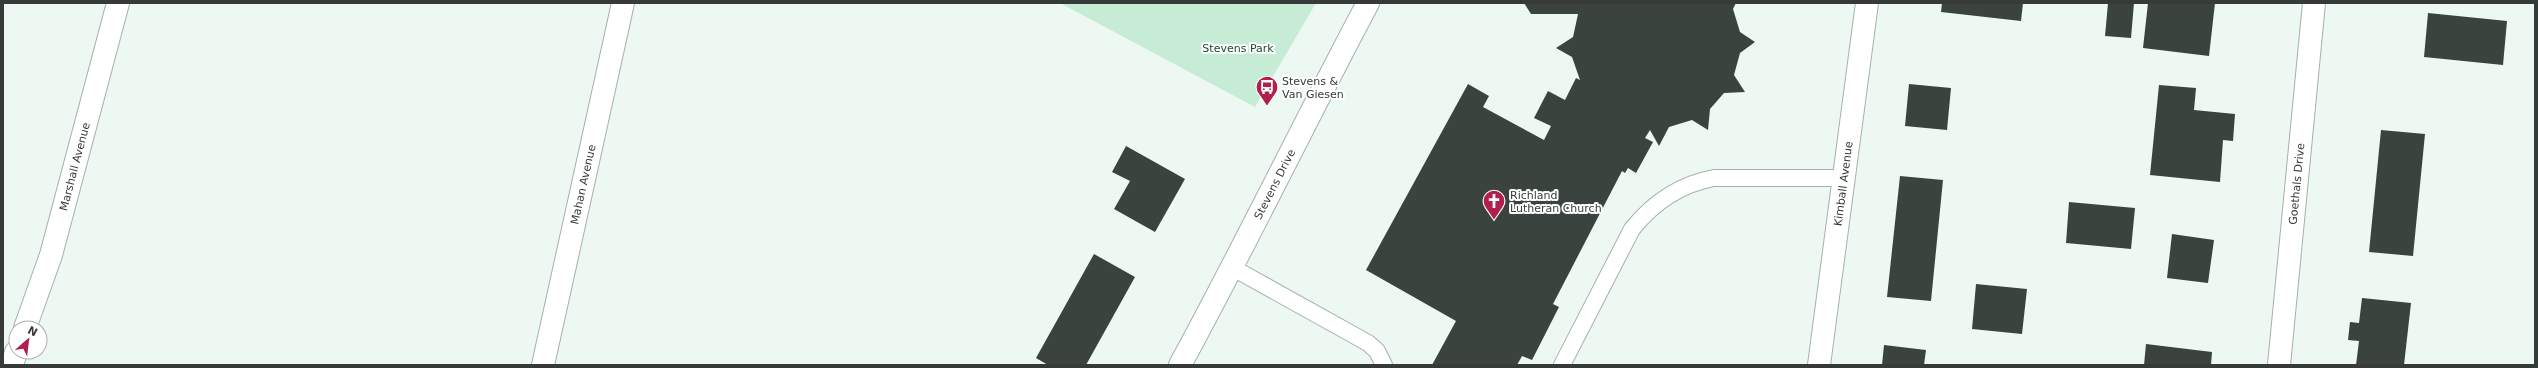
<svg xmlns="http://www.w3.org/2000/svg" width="2538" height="368" font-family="'DejaVu Sans',sans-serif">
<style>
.green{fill:#c6ecd5}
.building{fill:#3b433e}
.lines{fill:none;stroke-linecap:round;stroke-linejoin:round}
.service-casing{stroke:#a6b0aa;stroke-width:18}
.minor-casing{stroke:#a6b0aa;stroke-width:24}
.tertiary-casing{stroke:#a6b0aa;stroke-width:24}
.secondary-casing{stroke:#a6b0aa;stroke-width:24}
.service{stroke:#fff;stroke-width:16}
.minor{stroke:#fff;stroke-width:22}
.tertiary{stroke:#fff;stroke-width:22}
.secondary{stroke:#fff;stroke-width:22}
.labels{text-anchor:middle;stroke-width:4;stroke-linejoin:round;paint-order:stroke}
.park-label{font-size:11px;fill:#174c33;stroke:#fff}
.poi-label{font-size:11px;fill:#363a38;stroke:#fff;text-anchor:start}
.street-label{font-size:11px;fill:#363a38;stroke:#fff}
</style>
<rect width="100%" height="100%" fill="#eef8f2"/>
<!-- green -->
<path class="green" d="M1060 3H1316L1255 107Z"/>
<!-- building -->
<path class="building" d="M1524 3H1736L1733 9 1740 32 1755 42 1740 53 1734 75 1745 92 1724 93 1710 109 1708 130 1692 120 1669 127 1659 146 1650 130 1645 138 1653 142 1636 173 1628 168 1625 173 1622 171 1553 304 1559 307 1532 360 1522 356 1517 365H1432L1456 321 1366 270 1468 84 1489 96 1483 107 1544 140 1551 126 1534 118 1548 91 1565 100 1576 78 1580 80 1572 57 1556 48 1573 37 1578 14H1531Z
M1942 3H2023L2021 21 1941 12Z
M2108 3H2134L2131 38 2105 36Z
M2148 3H2215L2209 56 2143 48Z
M2428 13 2507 21 2503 65 2424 57Z
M1909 84 1951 88 1947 130 1905 126Z
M2159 85 2196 88 2194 110 2235 114 2233 141 2223 140 2220 182 2150 175Z
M2381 130 2425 134 2413 256 2369 252Z
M1126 146 1185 179 1155 232 1114 209 1130 181 1112 172Z
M1900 176 1943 180 1931 301 1887 297Z
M2069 202 2135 208 2131 249 2066 243Z
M2172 234 2214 240 2208 283 2167 278Z
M1094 254 1135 277 1086 365H1048L1036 358Z
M1976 284 2027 289 2022 334 1972 329Z
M2362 298 2411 303 2404 365H2356L2359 341 2348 340 2350 322 2359 323Z
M2146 344 2212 352 2211 365H2144Z
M1884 345 1926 350 1924 365H1882Z"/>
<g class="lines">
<!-- service casing -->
<g class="service-casing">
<path id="service" d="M1233 268 1368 343 1377 351 1384 365
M1562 365 1632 229C1653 203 1681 184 1714 178H1844"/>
</g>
<!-- minor casing -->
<g class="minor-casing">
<g id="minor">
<path id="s1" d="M25 328 51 255 118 3"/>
<path d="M12 365 16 352"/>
<path id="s2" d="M543 365 623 3"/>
<path id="s3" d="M1819 365 1867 3"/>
</g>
</g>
<!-- tertiary casing -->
<g class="tertiary-casing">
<g id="tertiary">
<path id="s4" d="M2279 365 2314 3"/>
</g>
</g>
<!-- secondary casing -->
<g class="secondary-casing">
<g id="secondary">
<path id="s5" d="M1180 365C1245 246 1304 123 1368 3"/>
</g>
</g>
<!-- service -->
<use href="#service" class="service"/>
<!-- minor -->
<use href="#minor" class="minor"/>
<!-- tertiary -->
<use href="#tertiary" class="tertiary"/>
<!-- secondary -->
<use href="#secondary" class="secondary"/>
</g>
<!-- icons -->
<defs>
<g id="bus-pin" transform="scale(1.15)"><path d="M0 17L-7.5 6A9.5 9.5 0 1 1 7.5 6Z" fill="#b11f4d" stroke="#fff"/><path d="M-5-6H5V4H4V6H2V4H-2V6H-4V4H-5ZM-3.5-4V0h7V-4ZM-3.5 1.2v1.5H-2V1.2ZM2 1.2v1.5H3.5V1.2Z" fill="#fff"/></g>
<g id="church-pin" transform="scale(1.15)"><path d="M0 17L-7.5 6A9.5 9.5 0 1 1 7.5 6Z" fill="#b11f4d" stroke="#fff"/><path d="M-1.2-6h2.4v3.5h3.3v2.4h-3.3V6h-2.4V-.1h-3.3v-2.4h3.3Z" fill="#fff"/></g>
</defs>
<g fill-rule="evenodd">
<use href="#bus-pin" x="1267" y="87"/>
<use href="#church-pin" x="1494" y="201"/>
</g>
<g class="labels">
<!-- park labels -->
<g class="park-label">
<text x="1238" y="52">Stevens Park</text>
</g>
<!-- poi labels -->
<g class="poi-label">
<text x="1282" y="85">Stevens &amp;<tspan x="1282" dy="13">Van Giesen</tspan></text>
<text x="1510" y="199">Richland<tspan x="1510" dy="13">Lutheran Church</tspan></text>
</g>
<!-- street labels -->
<g class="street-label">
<text dy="4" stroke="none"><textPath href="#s1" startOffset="169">Marshall Avenue</textPath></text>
<text dy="4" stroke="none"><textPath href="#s2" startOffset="185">Mahan Avenue</textPath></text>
<text dy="4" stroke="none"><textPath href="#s5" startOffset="204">Stevens Drive</textPath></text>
<text dy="4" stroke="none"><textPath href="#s3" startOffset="183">Kimball Avenue</textPath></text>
<text dy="4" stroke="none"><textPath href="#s4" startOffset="182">Goethals Drive</textPath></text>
</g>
</g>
<!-- border -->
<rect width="2538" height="368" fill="none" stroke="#363a38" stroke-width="8"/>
<!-- north arrow -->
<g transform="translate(28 340) rotate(28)"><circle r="19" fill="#ffffff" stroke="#afb0af"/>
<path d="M0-3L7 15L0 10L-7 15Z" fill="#b11f4d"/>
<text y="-6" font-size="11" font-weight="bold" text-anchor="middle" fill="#363a38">N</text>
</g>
</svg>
